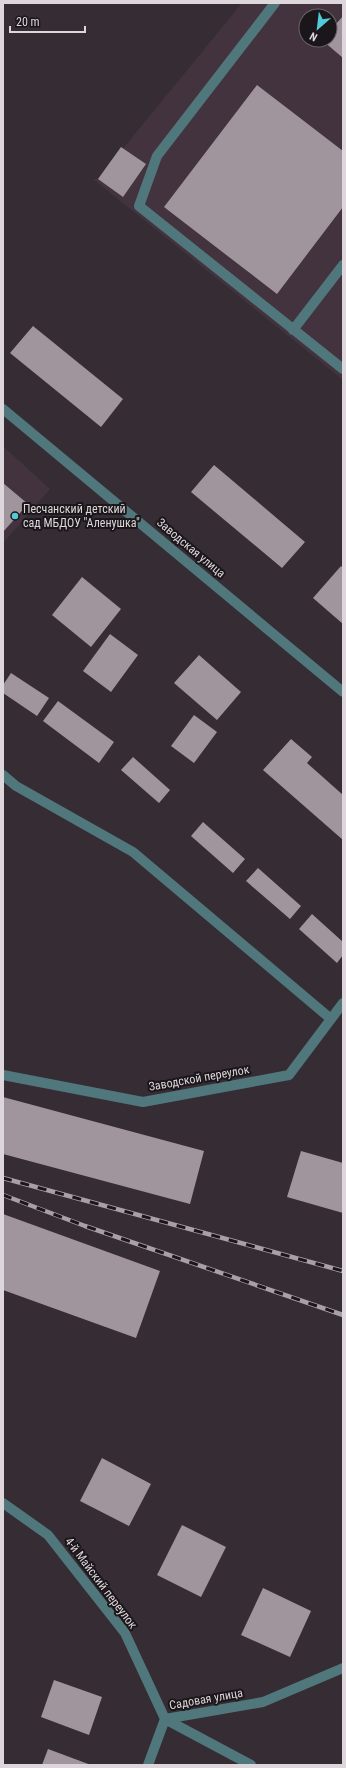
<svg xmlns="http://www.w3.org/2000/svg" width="346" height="1768" font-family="'Roboto Condensed',sans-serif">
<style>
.built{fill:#42333e;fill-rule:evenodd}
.building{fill:#a1959d}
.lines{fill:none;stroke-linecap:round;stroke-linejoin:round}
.minor{stroke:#50777c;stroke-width:10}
.rail-casing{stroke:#a7a0a5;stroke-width:4.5}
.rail{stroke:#1b1619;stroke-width:3;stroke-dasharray:9;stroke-linecap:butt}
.poi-dot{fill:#52cbd8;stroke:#1b1619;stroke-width:1.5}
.labels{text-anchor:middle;stroke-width:4;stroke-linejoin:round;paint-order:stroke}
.poi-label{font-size:12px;fill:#ddd7db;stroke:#1b1619;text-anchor:start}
.street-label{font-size:12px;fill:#ddd7db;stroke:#1b1619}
</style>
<rect width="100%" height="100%" fill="#362c33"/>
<!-- built -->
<path class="built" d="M242 3H343V380L93 179H98ZM306 16H330V40H306Z
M3 446 50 489 3 543Z"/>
<!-- building -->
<path class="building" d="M343 16V58L322 40H330V31Z
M257 85 343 151V207L277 294 164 207Z
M121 147 146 164 123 197 98 179Z
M33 326 123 399 101 427 10 353Z
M214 465 305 542 282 568 191 492Z
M3 483 28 504 3 532Z
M341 566 343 568V624L313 598Z
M82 577 121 609 91 647 52 615Z
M110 634 138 655 111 692 83 671Z
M199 655 241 692 217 720 174 683Z
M11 673 49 698 37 716 3 693V685Z
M58 701 114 742 99 763 43 721Z
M194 715 217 732 194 763 171 746Z
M291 739 312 757 307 763 343 795V840L263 770Z
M133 757 170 790 159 803 121 770Z
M203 822 245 859 233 873 191 836Z
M258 868 301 906 290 919 246 881Z
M312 914 343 942V955L337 963 299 929Z
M3 1097 204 1151 190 1204 3 1154Z
M301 1151 343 1163V1213L287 1197Z
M3 1214 160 1271 136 1338 3 1290Z
M102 1458 151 1484 129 1526 80 1501Z
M182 1525 226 1547 201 1597 157 1575Z
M263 1588 311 1611 290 1657 241 1635Z
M54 1680 102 1697 89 1735 41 1717Z
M48 1749 91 1765H42Z"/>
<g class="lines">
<!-- minor -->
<path class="minor" d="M275 3 157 156 139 206 343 369
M293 330 343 265
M3 409 343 692
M3 775 16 786 133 852 331 1019
M3 1075 143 1102 289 1075 343 1003
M3 1503 48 1535 125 1633 165 1719
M165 1719 263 1702 343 1668
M165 1719 251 1765
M148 1765 165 1719"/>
<!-- rail casing -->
<g class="rail-casing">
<path id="rail" d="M3 1178 343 1271
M3 1195 85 1226 343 1315"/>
</g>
<!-- rail -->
<use href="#rail" class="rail"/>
</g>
<!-- markers -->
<circle class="poi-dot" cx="15" cy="516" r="4"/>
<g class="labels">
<!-- poi labels -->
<g class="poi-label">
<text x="23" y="513">Песчанский детский<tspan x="23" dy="14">сад МБДОУ "Аленушка"</tspan></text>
</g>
<!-- street labels -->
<g class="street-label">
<text transform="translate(191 548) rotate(40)" y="4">Заводская улица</text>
<text transform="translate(199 1078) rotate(-10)" y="4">Заводской переулок</text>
<text transform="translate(101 1583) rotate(53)" y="4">4-й Майский переулок</text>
<text transform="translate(206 1699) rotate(-10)" y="4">Садовая улица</text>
</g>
</g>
<!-- border -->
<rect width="346" height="1768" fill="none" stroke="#ddd7db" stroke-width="8"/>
<!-- north arrow -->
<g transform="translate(318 28) rotate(208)"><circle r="19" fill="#1b1619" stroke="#696367"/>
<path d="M0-3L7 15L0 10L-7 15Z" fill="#52cbd8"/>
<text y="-6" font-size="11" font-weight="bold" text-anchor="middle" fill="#ddd7db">N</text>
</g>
<!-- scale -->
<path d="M10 26v6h75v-6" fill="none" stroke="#ddd7db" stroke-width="2"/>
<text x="16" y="26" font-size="12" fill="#ddd7db" stroke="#1b1619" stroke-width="3" paint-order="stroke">20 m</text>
</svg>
